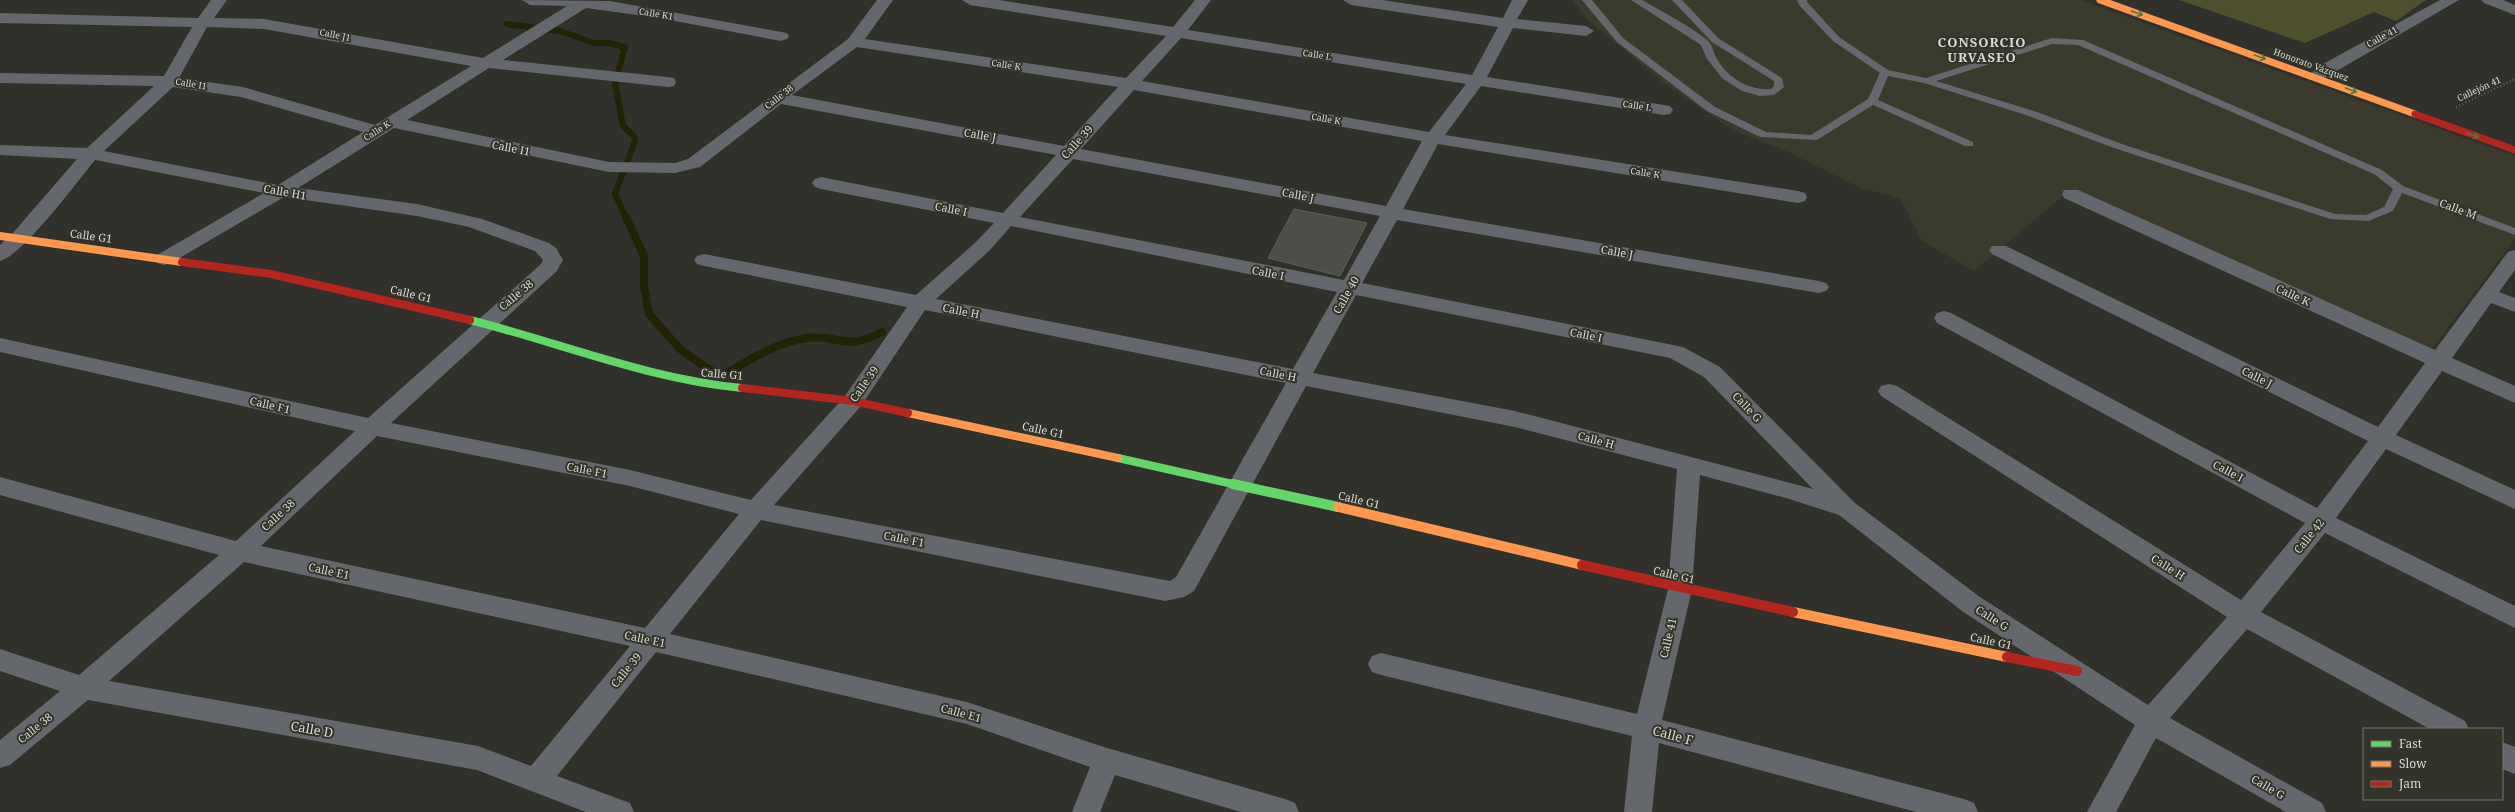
<svg xmlns="http://www.w3.org/2000/svg" width="2515" height="812" font-family="'Noto Serif',serif">
<style>
.built{fill:#3a3b2c}
.green{fill:#4f502e}
.lines{fill:none;stroke-linecap:round;stroke-linejoin:round}
.stream-far1{stroke:#222204;stroke-width:6}
.stream{stroke:#222204;stroke-width:8}
.building{fill:#4d4d49;stroke:#5d5e59}
.path{stroke:#696b6c;stroke-width:2;stroke-dasharray:1 2.5;stroke-linecap:butt}
.lane{fill:#64676c;fill-rule:evenodd}
.street{fill:#64676c;fill-rule:evenodd}
.fast-far1{stroke:#63d668;stroke-width:8}
.fast{stroke:#63d668;stroke-width:10}
.slow-far2{stroke:#ff974d;stroke-width:7}
.slow-far1{stroke:#ff974d;stroke-width:8}
.slow{stroke:#ff974d;stroke-width:10}
.jam-far2{stroke:#b3261e;stroke-width:7}
.jam-far1{stroke:#b3261e;stroke-width:8}
.jam{stroke:#b3261e;stroke-width:10}
.oneway{stroke:#487c45}
.labels{text-anchor:middle;stroke-width:4;stroke-linejoin:round;paint-order:stroke}
.far-street-label{font-size:9px;fill:#d9dad4;stroke:#323329}
.street-label{font-size:11px;fill:#d9dad4;stroke:#323329}
.far-district-label{font-size:13px;font-weight:bold;letter-spacing:1px;fill:#d9dad4;stroke:#323329}
.near-street-label{font-size:13px;fill:#d9dad4;stroke:#323329}
</style>
<rect width="100%" height="100%" fill="#30312b"/>
<!-- built -->
<path class="built" d="M1572 0H2080L2515 156V239L2429 353 2069 191 1974 271 1922 241 1901 199 1858 187 1784 150 1742 134 1722 123 1660 80 1586 18Z"/>
<!-- green -->
<path class="green" d="M2179 0H2426L2396 21 2374 12 2305 43Z"/>
<g class="lines">
<!-- stream-far1 -->
<path class="stream-far1" d="M507 24 560 31 594 43H609L625 47 615 83 623 126 634 136 635 141 615 194 626 218"/>
<!-- stream -->
<path class="stream" d="M626 217 644 256V287L649 314 680 349 708 369 725 374C751 359 777 342 807 338 840 334 845 352 882 332"/>
</g>
<!-- building -->
<path class="building" d="M1294 209 1367 223 1340 276 1268 258Z"/>
<g class="lines">
<!-- path -->
<path class="path" d="M2456 107 2515 79"/>
<!-- lane -->
<path class="lane" d="M1582 0H1592L1623 38 1715 107 1766 132 1811 135 1868 99 1880 73 1833 41 1799 5 1797 0H1807V2L1839 37 1888 70 1926 78 2052 38 2083 40 2382 170 2403 186 2515 228V235L2402 193 2393 211 2368 221 2330 219 2114 148 2029 116 1924 83 1888 76 1878 100 1973 142V146H1965L1873 105 1817 140 1760 137 1707 111 1617 42ZM2052 44 2078 45 2374 174 2393 189 2384 207 2366 215 2335 214 2122 144 2037 112 1936 81Z
M1631 0H1642C1662 12 1691 26 1708 41 1712 44 1713 52 1716 57 1726 77 1749 91 1771 89L1774 86V81L1712 42 1672 0H1682L1718 38 1782 78 1784 87 1774 95 1760 96 1742 91 1722 78 1707 59 1701 45Z"/>
<!-- street -->
<path class="street" d="M211 0H227L214 18 264 19 483 58 567 6 530 5 522 0 610 1 787 33 789 36 787 39 781 41 659 18 586 8 503 60 668 77 674 78 676 82 674 86 668 87 489 68 407 120 609 162 675 163 688 159 848 39 877 0H893L865 39 1126 78 1166 36 970 5 962 0H999L1173 27 1195 0H1211L1188 30 1472 75 1498 27 1351 5 1343 0H1382L1503 18 1512 0H1528L1517 19 1586 26 1594 31 1586 36 1513 28 1487 77 1664 105 1670 106 1673 110 1670 114 1664 115 1481 86 1445 135 1798 191 1805 193 1807 197 1805 201 1798 203 1438 144 1403 209 1819 281 1826 283 1829 287 1826 291 1819 293 1397 220 1362 283 1683 347 1720 367 1855 503 1980 597 2148 705 2227 617 1881 396 1878 391 1881 386 1889 384 1897 386 2241 600 2305 523 1937 323 1934 318 1937 313 1944 311 1951 313 2317 508 2368 441 1992 254 1989 250 1992 246H2006L2378 427 2425 363 2064 198 2062 194 2064 190H2078L2435 350 2508 252 2515 250V270L2499 292 2515 298V312L2491 303 2452 358 2515 386V403L2442 371 2396 435 2515 490V509L2386 449 2336 518 2515 606V628L2325 533 2261 612 2465 721 2469 729H2430L2247 629 2170 718 2322 803 2326 812H2286L2156 738 2116 812H2087L2135 725 1962 611 1839 515 1786 498 1700 475 1692 589 1662 720 1964 799 1974 803 1978 812H1916L1659 743 1652 812H1624L1632 736 1381 675 1372 672 1368 664 1372 656 1381 653 1637 714 1668 589 1677 469 1515 427 1306 386 1194 591 1184 597 1165 601 761 520 670 634 967 702 1107 748 1285 799 1295 803 1299 812H1241L1115 775 1100 812H1072L1090 767 967 724 656 652 557 776 630 803 634 812H586L477 770 88 700 10 765 0 768V740L60 691 0 671V649L79 675 219 555 0 495V477L236 541 355 431 0 352V338L368 418 541 264 543 260 535 251 469 227 417 216 284 197 171 263 164 265 157 263 154 259 157 255 264 193 95 160C77 182 23 255 0 261V245L12 234 77 159 0 155V145L87 148 154 86 0 83V73L164 76 192 27 0 23V13L198 18ZM207 27 264 29 471 66 375 125 243 87 179 78ZM1181 38 1466 84 1429 132 1142 81ZM857 47 1118 87 1064 146 792 95ZM173 87 241 97 363 132 278 185 104 151ZM1134 90 1422 141 1386 206 1081 149ZM781 104 1056 155 1003 213 821 177 815 179 812 183 815 187 821 189 994 223 976 242 916 295 704 254 697 256 694 260 697 264 704 266 907 307 845 396 751 500 630 470 391 423 557 271 563 260 556 248 549 243 482 219 417 204 298 188 394 128 609 172 675 173 700 167ZM1073 159 1380 216 1344 280 1020 217ZM1011 226 1337 292 1293 369 936 299 990 250ZM1356 295 1670 358 1704 377 1813 489 1515 411 1313 373ZM925 310 1286 383 1176 577 1170 581 774 505 861 406ZM377 436 630 486 739 514 645 628 261 546ZM244 562 630 646 531 766 478 746 109 681Z
M2440 0H2459L2321 80H2309L2307 76 2323 64Z
M2481 0H2503L2515 5V15L2484 3Z
M2502 742 2515 747V774L2502 769Z"/>
<!-- fast-far1 -->
<path class="fast-far1" d="M470 320C561 343 648 379 742 388
M1118 458 1237 485"/>
<!-- fast -->
<path class="fast" d="M1233 484 1338 507"/>
<!-- slow-far2 -->
<path class="slow-far2" d="M2100 0 2415 114"/>
<!-- slow-far1 -->
<path class="slow-far1" d="M0 236 182 262
M908 413 1118 458"/>
<!-- slow -->
<path class="slow" d="M1338 507 1582 565
M1793 612 2007 657"/>
<!-- jam-far2 -->
<path class="jam-far2" d="M2415 114 2515 150"/>
<!-- jam-far1 -->
<path class="jam-far1" d="M182 262 271 274 470 320
M742 388 853 401 908 413"/>
<!-- jam -->
<path class="jam" d="M1582 565 1793 612
M2007 657 2077 671"/>
</g>
<!-- one-way arrows -->
<defs><path id="oneway-shaft" d="M-6 0H5M1.5-3L5.5 0L1.5 3" fill="none" stroke-width="1.6" stroke-linecap="round" stroke-linejoin="round"/></defs>
<g class="oneway">
<use href="#oneway-shaft" transform="translate(2137 13) rotate(20)"/>
<use href="#oneway-shaft" transform="translate(2260 57) rotate(20)"/>
<use href="#oneway-shaft" transform="translate(2351 90) rotate(20)"/>
<use href="#oneway-shaft" transform="translate(2473 135) rotate(20)"/>
</g>
<g class="labels">
<!-- far-street labels -->
<g class="far-street-label">
<text transform="translate(656 14) rotate(9)" y="3">Calle K1</text>
<text transform="translate(335 35) rotate(11)" y="3">Calle J1</text>
<text transform="translate(2382 37) rotate(-29)" y="3">Calle 41</text>
<text transform="translate(1317 55) rotate(9)" y="3">Calle L</text>
<text transform="translate(1006 65) rotate(9)" y="3">Calle K</text>
<text transform="translate(2311 65) rotate(20)" y="3">Honorato Vázquez</text>
<text transform="translate(191 84) rotate(9)" y="3">Calle I1</text>
<text transform="translate(2479 89) rotate(-25)" y="3">Callejón 41</text>
<text transform="translate(779 97) rotate(-38)" y="3">Calle 38</text>
<text transform="translate(1637 106) rotate(9)" y="3">Calle L</text>
<text transform="translate(1326 119) rotate(10)" y="3">Calle K</text>
<text transform="translate(377 131) rotate(-32)" y="3">Calle K</text>
<text transform="translate(1645 173) rotate(9)" y="3">Calle K</text>
</g>
<!-- street labels -->
<g class="street-label">
<text transform="translate(980 135) rotate(10)" y="4">Calle J</text>
<text transform="translate(1077 142) rotate(-48)" y="4">Calle 39</text>
<text transform="translate(511 148) rotate(11)" y="4">Calle I1</text>
<text transform="translate(285 192) rotate(10)" y="4">Calle H1</text>
<text transform="translate(1298 195) rotate(11)" y="4">Calle J</text>
<text transform="translate(951 209) rotate(11)" y="4">Calle I</text>
<text transform="translate(2458 209) rotate(20)" y="4">Calle M</text>
<text transform="translate(91 236) rotate(8)" y="4">Calle G1</text>
<text transform="translate(1617 252) rotate(10)" y="4">Calle J</text>
<text transform="translate(1268 273) rotate(11)" y="4">Calle I</text>
<text transform="translate(411 294) rotate(13)" y="4">Calle G1</text>
<text transform="translate(516 295) rotate(-40)" y="4">Calle 38</text>
<text transform="translate(1346 295) rotate(-61)" y="4">Calle 40</text>
<text transform="translate(2293 295) rotate(25)" y="4">Calle K</text>
<text transform="translate(961 311) rotate(11)" y="4">Calle H</text>
<text transform="translate(1586 335) rotate(11)" y="4">Calle I</text>
<text transform="translate(722 374) rotate(5)" y="4">Calle G1</text>
<text transform="translate(1278 374) rotate(11)" y="4">Calle H</text>
<text transform="translate(2257 377) rotate(26)" y="4">Calle J</text>
<text transform="translate(864 384) rotate(-55)" y="4">Calle 39</text>
<text transform="translate(270 405) rotate(13)" y="4">Calle F1</text>
<text transform="translate(1747 407) rotate(46)" y="4">Calle G</text>
<text transform="translate(1043 430) rotate(12)" y="4">Calle G1</text>
<text transform="translate(1596 440) rotate(15)" y="4">Calle H</text>
<text transform="translate(587 470) rotate(11)" y="4">Calle F1</text>
<text transform="translate(2228 471) rotate(28)" y="4">Calle I</text>
<text transform="translate(1359 500) rotate(13)" y="4">Calle G1</text>
<text transform="translate(278 515) rotate(-43)" y="4">Calle 38</text>
<text transform="translate(2309 536) rotate(-51)" y="4">Calle 42</text>
<text transform="translate(904 539) rotate(11)" y="4">Calle F1</text>
<text transform="translate(2168 567) rotate(32)" y="4">Calle H</text>
<text transform="translate(329 571) rotate(12)" y="4">Calle E1</text>
<text transform="translate(1674 575) rotate(13)" y="4">Calle G1</text>
<text transform="translate(1992 618) rotate(32)" y="4">Calle G</text>
<text transform="translate(1668 638) rotate(-77)" y="4">Calle 41</text>
<text transform="translate(645 639) rotate(12)" y="4">Calle E1</text>
<text transform="translate(1991 641) rotate(12)" y="4">Calle G1</text>
<text transform="translate(626 670) rotate(-51)" y="4">Calle 39</text>
<text transform="translate(961 713) rotate(15)" y="4">Calle E1</text>
<text transform="translate(35 728) rotate(-39)" y="4">Calle 38</text>
<text transform="translate(2268 787) rotate(30)" y="4">Calle G</text>
</g>
<!-- far-district labels -->
<g class="far-district-label">
<text x="1982" y="47">CONSORCIO<tspan x="1982" dy="15">URVASEO</tspan></text>
</g>
<!-- near-street labels -->
<g class="near-street-label">
<text transform="translate(312 729) rotate(10)" y="5">Calle D</text>
<text transform="translate(1673 735) rotate(15)" y="5">Calle F</text>
</g>
</g>
<!-- legend -->
<rect x="2363" y="728" width="140" height="72" fill="#323329" stroke="#75766d"/>
<rect x="2371" y="741" width="20" height="6" fill="#63d668" stroke="#75766d"/>
<text x="2399" y="748" font-size="12" fill="#d9dad4">Fast</text>
<rect x="2371" y="761" width="20" height="6" fill="#ff974d" stroke="#75766d"/>
<text x="2399" y="768" font-size="12" fill="#d9dad4">Slow</text>
<rect x="2371" y="781" width="20" height="6" fill="#b3261e" stroke="#75766d"/>
<text x="2399" y="788" font-size="12" fill="#d9dad4">Jam</text>
</svg>
